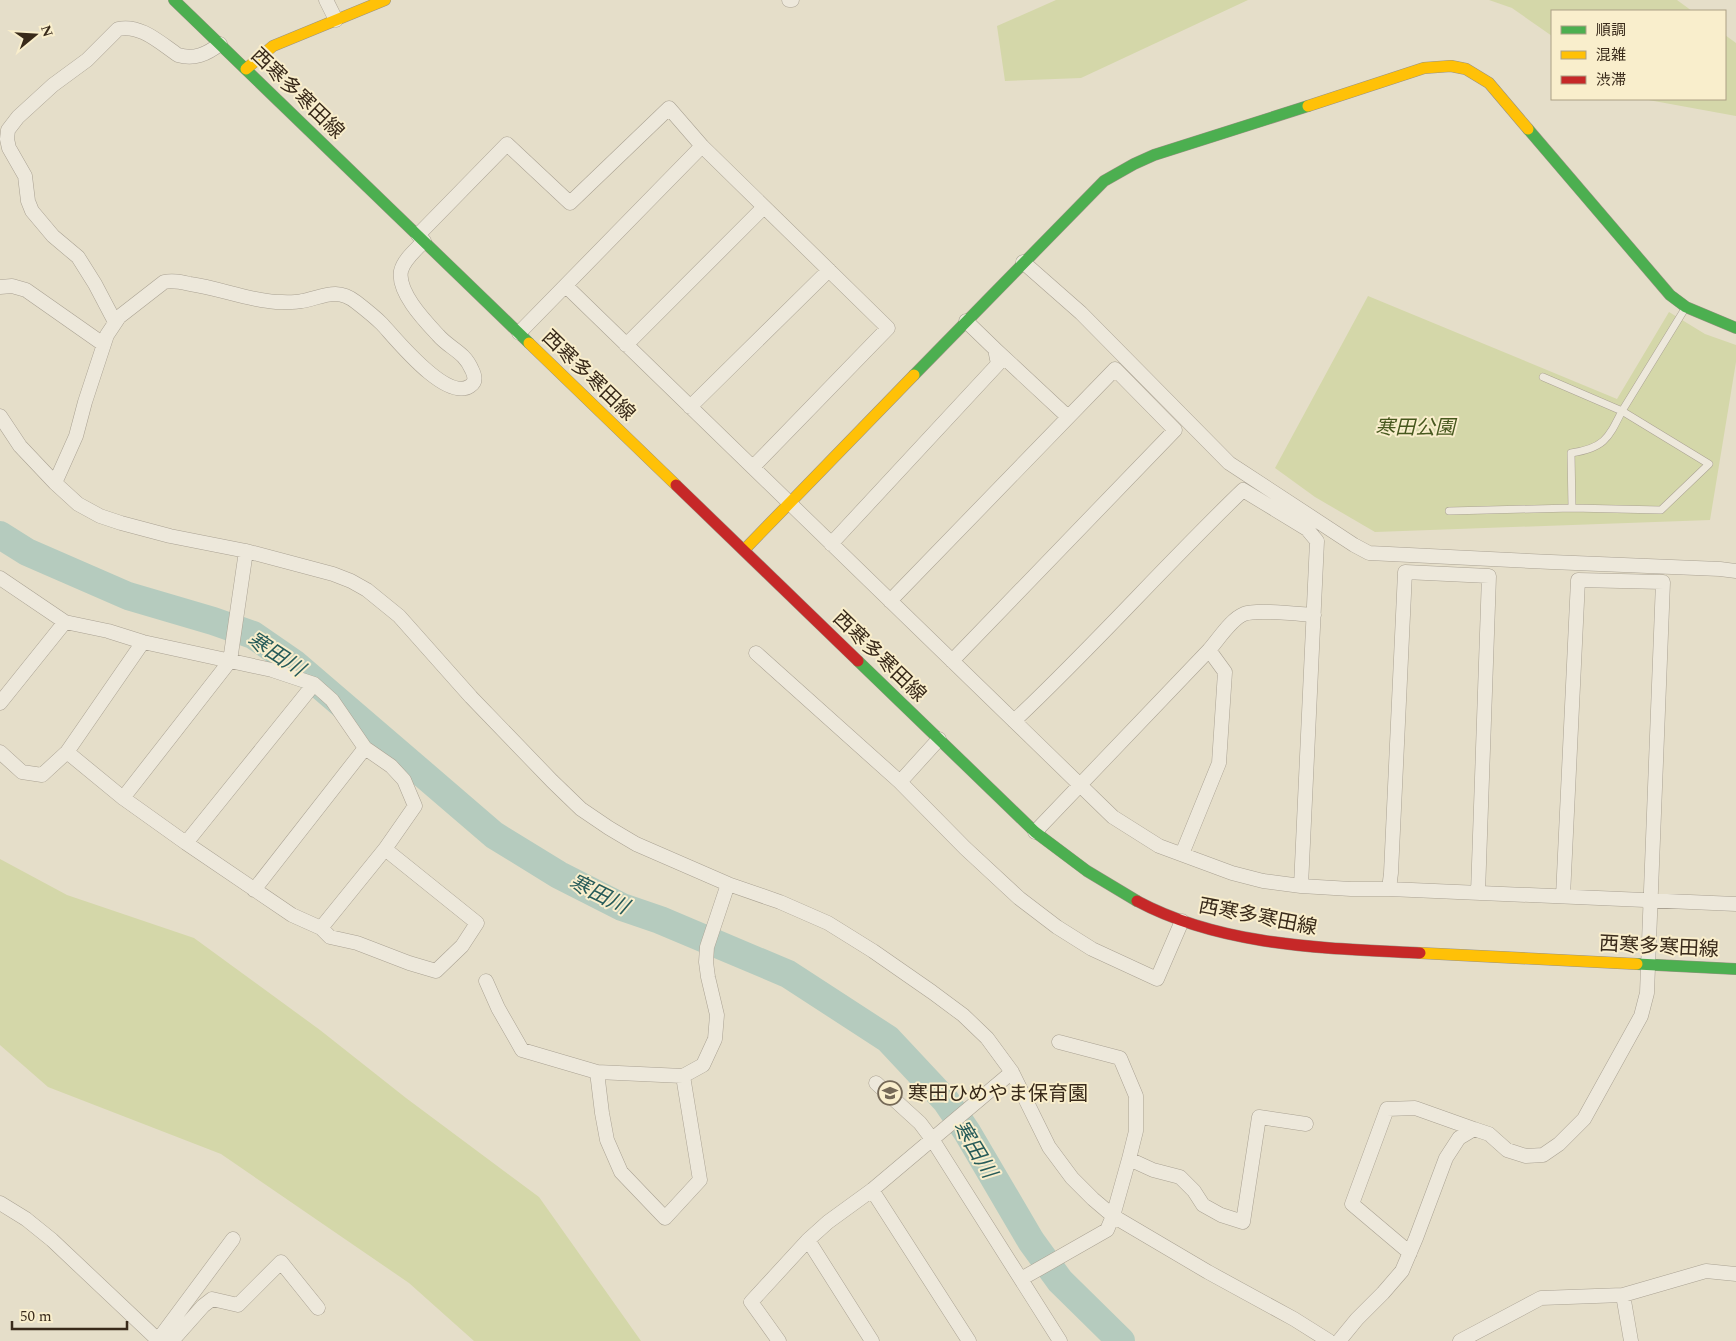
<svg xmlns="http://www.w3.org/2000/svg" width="1736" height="1341" font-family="Spectral,'Noto Sans JP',serif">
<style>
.green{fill:#d4d7a9}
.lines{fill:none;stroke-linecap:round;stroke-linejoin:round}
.river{stroke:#b5cbbe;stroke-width:28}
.lane-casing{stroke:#aaa293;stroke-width:8}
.street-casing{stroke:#aaa293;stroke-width:15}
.fast-casing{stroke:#999283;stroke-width:12}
.slow-casing{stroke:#999283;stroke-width:12}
.jam-casing{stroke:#999283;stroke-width:12}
.lane{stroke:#ede8db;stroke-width:7}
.street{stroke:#ede8db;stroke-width:14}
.fast{stroke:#4caf50;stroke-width:11}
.slow{stroke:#ffc107;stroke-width:11}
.jam{stroke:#c62828;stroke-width:11}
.labels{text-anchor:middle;stroke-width:4;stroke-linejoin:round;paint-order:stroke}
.street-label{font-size:20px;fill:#392a1a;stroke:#f9eecc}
.park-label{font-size:20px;font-style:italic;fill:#47581e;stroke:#f9eecc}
.poi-label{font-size:20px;fill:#392a1a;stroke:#f9eecc;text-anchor:start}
.water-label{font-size:21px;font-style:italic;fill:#275b59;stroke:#f9eecc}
</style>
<rect width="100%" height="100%" fill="#e5dec9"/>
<!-- green -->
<path class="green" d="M1056 0H1248L1081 78 1005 81 997 26Z
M1489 0H1677L1692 11H1552V36L1512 8Z
M1725 35 1736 43V116L1643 99H1725Z
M1368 296 1617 399 1669 312 1705 334 1736 345V362L1710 520 1375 532 1315 497 1275 468Z
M0 859 67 895 194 938 320 1030 406 1098 539 1197 641 1341H474L409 1283 221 1154 48 1087 0 1045Z"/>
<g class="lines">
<!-- river -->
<path class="river" d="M0 535 27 552 128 596 213 621 253 635 295 664 494 835 559 875 622 907 660 920 788 974 888 1039 946 1101 967 1132 1031 1241 1060 1281 1121 1341"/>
<!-- lane casing -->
<g class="lane-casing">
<path id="lane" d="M1543 377 1622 411 1686 307
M1449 511 1572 508 1571 453C1604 448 1608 439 1622 411L1709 464 1661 510 1572 508"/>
</g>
<!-- street casing -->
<g class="street-casing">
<path id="street" d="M326 0 336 20
M789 0H792
M418 235 507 144 570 203 669 108 702 146 888 328 753 467
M1023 262 1081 313 1229 463 1354 545 1369 553 1551 562 1720 569 1736 571
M566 286 1113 817 1159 846 1232 873 1263 881 1301 886 1351 889H1389L1736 904
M0 287 12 286 26 290 103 344
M115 322 95 284 78 257 53 236 32 211 28 201 25 176 9 148 7 139 8 130 18 117 53 85 87 60 118 29C141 24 160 43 178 55 194 60 207 54 220 44
M519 333 702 146
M626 345 764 207
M995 349 1068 417
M690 407 829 270
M0 416 20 446 55 483 78 504 100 516 121 523 170 536 246 551 333 574 351 581 367 590 399 616 471 697 552 781 581 809 609 828 636 844 728 884 780 902 828 923 873 951 932 992 963 1015 987 1038 1012 1072 1049 1147 1072 1178 1093 1199 1113 1216 1208 1272 1294 1319 1329 1341
M55 483 76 436 85 402 107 335 119 317 164 282C173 280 181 282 190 284 219 288 247 300 276 302 284 302 293 303 302 301 323 297 337 287 356 302 365 309 374 316 382 324 396 339 446 402 470 386 476 382 475 376 472 370 464 351 450 349 438 335 425 321 397 292 401 271 404 259 416 250 424 241
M831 544 998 364 995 349 966 321
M0 578 65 622 108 631 143 642 272 670 314 684 332 700 365 748 391 766 404 780 415 806 385 849 321 928
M890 601 1115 369 1175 430 952 661
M756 653 900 782 965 848 1019 898 1057 927 1092 949 1157 979 1182 921
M0 703 65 622
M1014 721C1093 647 1165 565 1243 490L1307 529 1317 541 1301 886
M0 752 22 772 42 775 67 752 123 798 186 843 292 915 321 928 330 937 357 943 409 963 436 971 462 946 477 923 385 849
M67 752 143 642
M900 782 939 739
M123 798 230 661 246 551
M1035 832 1209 650C1218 640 1231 619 1244 614 1256 609 1299 614 1314 615
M186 843 314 684
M1182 854 1219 763 1225 672 1209 650
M1389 889 1391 873 1405 572 1489 576 1478 893
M254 890 365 748
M486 981 498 1008 522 1050 597 1072 683 1076 703 1065 715 1039 717 1015 708 977 706 962 707 947 728 884
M1059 1042 1120 1058 1136 1096V1131L1129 1159
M597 1072 602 1113 607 1140 621 1172 665 1218 700 1180 683 1076
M876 1083 920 1123 932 1139 1060 1341
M872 1190 969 1341
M0 1203 26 1219 52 1240 159 1341
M808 1240 872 1341
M1410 1253 1352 1204 1387 1109 1415 1108 1474 1129
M1021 1279 1107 1230 1113 1216 1129 1159 1153 1170 1180 1177 1194 1191 1203 1205 1221 1215 1243 1222 1259 1117 1306 1124
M1623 1295 1631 1341
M158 1340 233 1239
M172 1341 203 1306 212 1299 238 1305 281 1262 318 1308
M779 1341 751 1302 808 1240 828 1222 872 1190 1012 1072
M1339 1341 1357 1319 1383 1293 1402 1271 1416 1238 1446 1158 1459 1138 1474 1129 1489 1134 1507 1150 1526 1156 1543 1155 1559 1144 1584 1119 1641 1016 1647 993 1663 582 1578 580 1563 896
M1460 1341 1541 1298 1623 1295 1706 1271 1736 1274"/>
</g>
<!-- fast casing -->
<g class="fast-casing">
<path id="fast" d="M174 0 529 343
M1528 129 1670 295 1686 307 1736 328
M914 375 1104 181 1134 164 1154 155 1308 106
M858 661 1035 832 1087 871 1137 901
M1637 964 1736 969"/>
</g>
<!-- slow casing -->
<g class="slow-casing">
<path id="slow" d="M246 69 273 46 385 0
M1308 106 1424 68 1451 66 1466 69 1489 83 1528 129
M529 343 676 485
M744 550 914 375
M1420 953 1637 964"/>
</g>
<!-- jam casing -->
<g class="jam-casing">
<path id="jam" d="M676 485 858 661
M1137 901C1223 947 1326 948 1420 953"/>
</g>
<!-- lane -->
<use href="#lane" class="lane"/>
<!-- street -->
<use href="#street" class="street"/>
<!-- fast -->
<use href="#fast" class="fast"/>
<!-- slow -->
<use href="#slow" class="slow"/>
<!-- jam -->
<use href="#jam" class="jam"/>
</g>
<!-- icons -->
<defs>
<g id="school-ring" transform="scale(1.25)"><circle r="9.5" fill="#f9eecc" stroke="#756957" stroke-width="1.5"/><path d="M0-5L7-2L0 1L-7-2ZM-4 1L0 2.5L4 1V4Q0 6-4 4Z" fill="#756957"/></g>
</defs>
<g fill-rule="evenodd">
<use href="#school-ring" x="890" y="1093"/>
</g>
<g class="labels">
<!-- street labels -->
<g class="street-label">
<text transform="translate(298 93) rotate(44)" y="7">西寒多寒田線</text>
<text transform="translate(589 375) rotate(44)" y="7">西寒多寒田線</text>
<text transform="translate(880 656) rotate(44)" y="7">西寒多寒田線</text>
<text transform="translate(1258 916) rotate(11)" y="7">西寒多寒田線</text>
<text transform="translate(1659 946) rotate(3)" y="7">西寒多寒田線</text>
</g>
<!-- park labels -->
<g class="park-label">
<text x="1415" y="434">寒田公園</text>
</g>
<!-- poi labels -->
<g class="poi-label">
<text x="908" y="1100">寒田ひめやま保育園</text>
</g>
<!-- water labels -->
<g class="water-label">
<text transform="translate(276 654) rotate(33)" y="7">寒田川</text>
<text transform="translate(599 894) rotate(26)" y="7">寒田川</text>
<text transform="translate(975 1149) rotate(59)" y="7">寒田川</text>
</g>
</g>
<!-- legend -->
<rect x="1551" y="10" width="175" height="90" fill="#f9eecc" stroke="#aca085"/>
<rect x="1561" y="26" width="25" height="8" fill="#4caf50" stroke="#aca085"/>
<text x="1596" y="35" font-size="15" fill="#392a1a">順調</text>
<rect x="1561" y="51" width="25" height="8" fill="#ffc107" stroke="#aca085"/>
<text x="1596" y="60" font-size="15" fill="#392a1a">混雑</text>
<rect x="1561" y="76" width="25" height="8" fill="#c62828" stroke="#aca085"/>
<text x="1596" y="85" font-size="15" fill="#392a1a">渋滞</text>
<!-- north arrow -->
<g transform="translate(35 35) rotate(72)" stroke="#f9eecc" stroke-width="4" paint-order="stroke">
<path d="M0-4L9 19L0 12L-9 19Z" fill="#392a1a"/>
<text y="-8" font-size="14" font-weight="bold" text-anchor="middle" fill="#392a1a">N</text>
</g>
<!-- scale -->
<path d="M12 1321v8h115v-8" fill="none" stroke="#392a1a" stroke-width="2.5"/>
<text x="20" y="1321" font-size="15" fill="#392a1a" stroke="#f9eecc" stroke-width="4" paint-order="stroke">50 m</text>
</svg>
